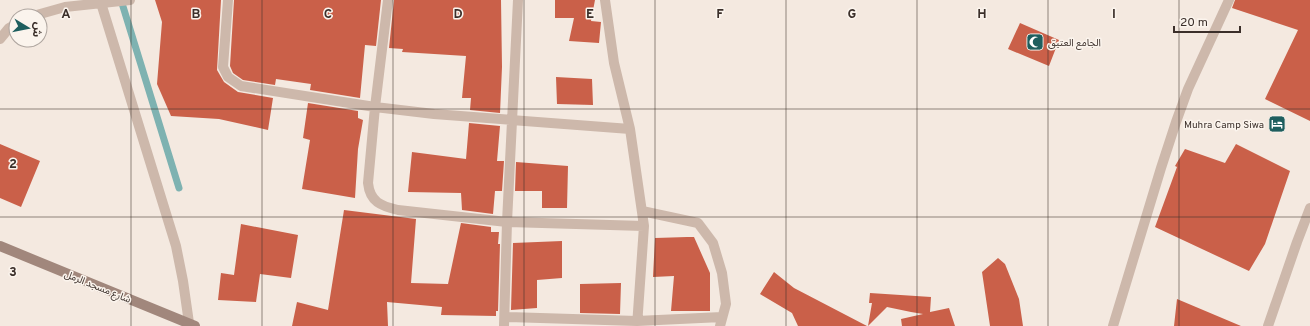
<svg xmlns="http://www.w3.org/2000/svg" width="1310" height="326" font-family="Overpass,'Noto Sans Arabic',sans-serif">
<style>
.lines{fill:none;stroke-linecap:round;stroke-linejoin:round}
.stream{stroke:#7eb2b1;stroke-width:7}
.building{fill:#ca6049}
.street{stroke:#cdb8ab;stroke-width:10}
.secondary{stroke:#a1877c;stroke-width:10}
.grid{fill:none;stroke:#3b2f2a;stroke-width:1;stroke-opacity:0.55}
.labels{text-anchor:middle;stroke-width:3;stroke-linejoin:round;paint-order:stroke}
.poi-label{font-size:10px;fill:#3b2f2a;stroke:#fbf4ed;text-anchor:start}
.street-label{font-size:10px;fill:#3b2f2a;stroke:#fbf4ed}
.grid-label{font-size:13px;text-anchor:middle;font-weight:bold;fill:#3b2f2a;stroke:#fbf4ed;stroke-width:3;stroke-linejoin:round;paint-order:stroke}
</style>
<rect width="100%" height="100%" fill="#f4e9e0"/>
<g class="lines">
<!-- stream -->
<path class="stream" d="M121 0 179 188"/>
</g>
<!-- building -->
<path class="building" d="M155 0H221L217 70 224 82 238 92 273 98 268 130 219 119 171 116 157 84 162 22Z
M234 0H381L376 46 365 45 360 98 310 90 311 84 276 79 275 85 243 80 233 73 230 66Z
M394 0H501L502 67 500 113 470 110 471 98H462L466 56 402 52 403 49 389 48Z
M555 0H595L591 21 601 22 599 43 569 41 574 18H555Z
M1235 0H1310V121L1265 99 1298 30 1232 8Z
M1020 23 1059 40 1049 66 1008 49Z
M556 77 592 79 593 105 557 104Z
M308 103 358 111V118L363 120 358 149 355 198 302 189 310 140 303 138Z
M469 123 500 126 497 161H504L502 191H495L493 214 462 210 461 193 408 192 412 152 466 159Z
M0 144 40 161 21 207 0 198Z
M1236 144 1290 171 1265 244 1249 271 1155 227 1177 167 1175 166 1185 149 1225 163Z
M516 162 568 166 567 208H542V191H515Z
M344 210 416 219 411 283 448 284 461 223 491 227V232H499L498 244H500L498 311H496V316L441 315 442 307 387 302 388 326H292L297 302 328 310Z
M241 224 298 235 291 278 260 274 256 302 218 300 221 273 234 275Z
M687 237H694L710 273V311H671L674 276 653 277 655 238Z
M562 241V278L537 280V308L511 310 513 243Z
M998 258 1005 264 1019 299 1023 326H990L982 272Z
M774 272 794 288 867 326H798L792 313 760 294Z
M621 283 620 314 580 313V284Z
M870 293 931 297 930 312 949 308 955 326H902L901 319 923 314 911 312 887 307 868 326 872 303H869Z
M1177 299 1241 326H1174Z"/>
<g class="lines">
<!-- street -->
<path class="street" d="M228 0 223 67 228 77 241 86 375 107 434 114 630 129
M388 0 375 107 368 183C370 202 381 206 398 210L507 222 644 226
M605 0 614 63 630 129 644 226 637 326
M101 3 176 246 183 281 189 323
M33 16 65 7 130 0
M0 39 9 28 16 24
M642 211 698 223 713 243 722 273 726 304 720 326
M505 317 637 321 722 317
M504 326 507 222 518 0
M1113 326 1161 168 1176 122 1188 89 1229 0
M1268 326 1297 242 1310 208"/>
<!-- secondary -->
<path class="secondary" d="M0 246 195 326"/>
</g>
<!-- grid -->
<path class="grid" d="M131 0V326M262 0V326M393 0V326M524 0V326M655 0V326M786 0V326M917 0V326M1048 0V326M1179 0V326M0 109H1310M0 217H1310"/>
<!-- icons -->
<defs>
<g id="mosque-square" transform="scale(0.9)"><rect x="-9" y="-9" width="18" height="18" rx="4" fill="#1e5e5e" stroke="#fbf4ed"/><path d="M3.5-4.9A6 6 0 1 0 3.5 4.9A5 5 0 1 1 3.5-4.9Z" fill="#fff"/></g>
<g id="hotel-square" transform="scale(0.9)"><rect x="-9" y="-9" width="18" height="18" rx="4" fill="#1e5e5e" stroke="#fbf4ed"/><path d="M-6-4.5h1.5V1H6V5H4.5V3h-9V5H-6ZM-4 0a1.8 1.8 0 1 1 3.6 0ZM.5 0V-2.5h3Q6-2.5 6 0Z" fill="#fff"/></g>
</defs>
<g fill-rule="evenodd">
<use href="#mosque-square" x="1035" y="42"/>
<use href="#hotel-square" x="1277" y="124"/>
</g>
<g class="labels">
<!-- poi labels -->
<g class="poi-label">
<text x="1048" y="46">الجامع العتيق</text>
<text x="1264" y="128" text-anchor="end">Muhra Camp Siwa</text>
</g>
<!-- street labels -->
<g class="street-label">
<text transform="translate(98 286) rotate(22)" y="4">شارع مسجد الرمل</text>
</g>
</g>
<g class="grid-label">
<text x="66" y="18">A</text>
<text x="196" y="18">B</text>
<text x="328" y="18">C</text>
<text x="458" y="18">D</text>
<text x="590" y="18">E</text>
<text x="720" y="18">F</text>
<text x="852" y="18">G</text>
<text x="982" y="18">H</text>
<text x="1114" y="18">I</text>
<text x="13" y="168">2</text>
<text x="13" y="276">3</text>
</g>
<!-- north arrow -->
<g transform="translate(28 28) rotate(100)"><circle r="19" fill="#fbf4ed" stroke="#aea59f"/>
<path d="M0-3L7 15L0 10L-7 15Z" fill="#1e5e5e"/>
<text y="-6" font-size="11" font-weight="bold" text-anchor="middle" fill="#3b2f2a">ش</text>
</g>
<!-- scale -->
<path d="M1174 26v6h66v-6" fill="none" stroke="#3b2f2a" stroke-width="2"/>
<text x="1180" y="26" font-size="12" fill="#3b2f2a" stroke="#fbf4ed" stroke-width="3" paint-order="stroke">20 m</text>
</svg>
